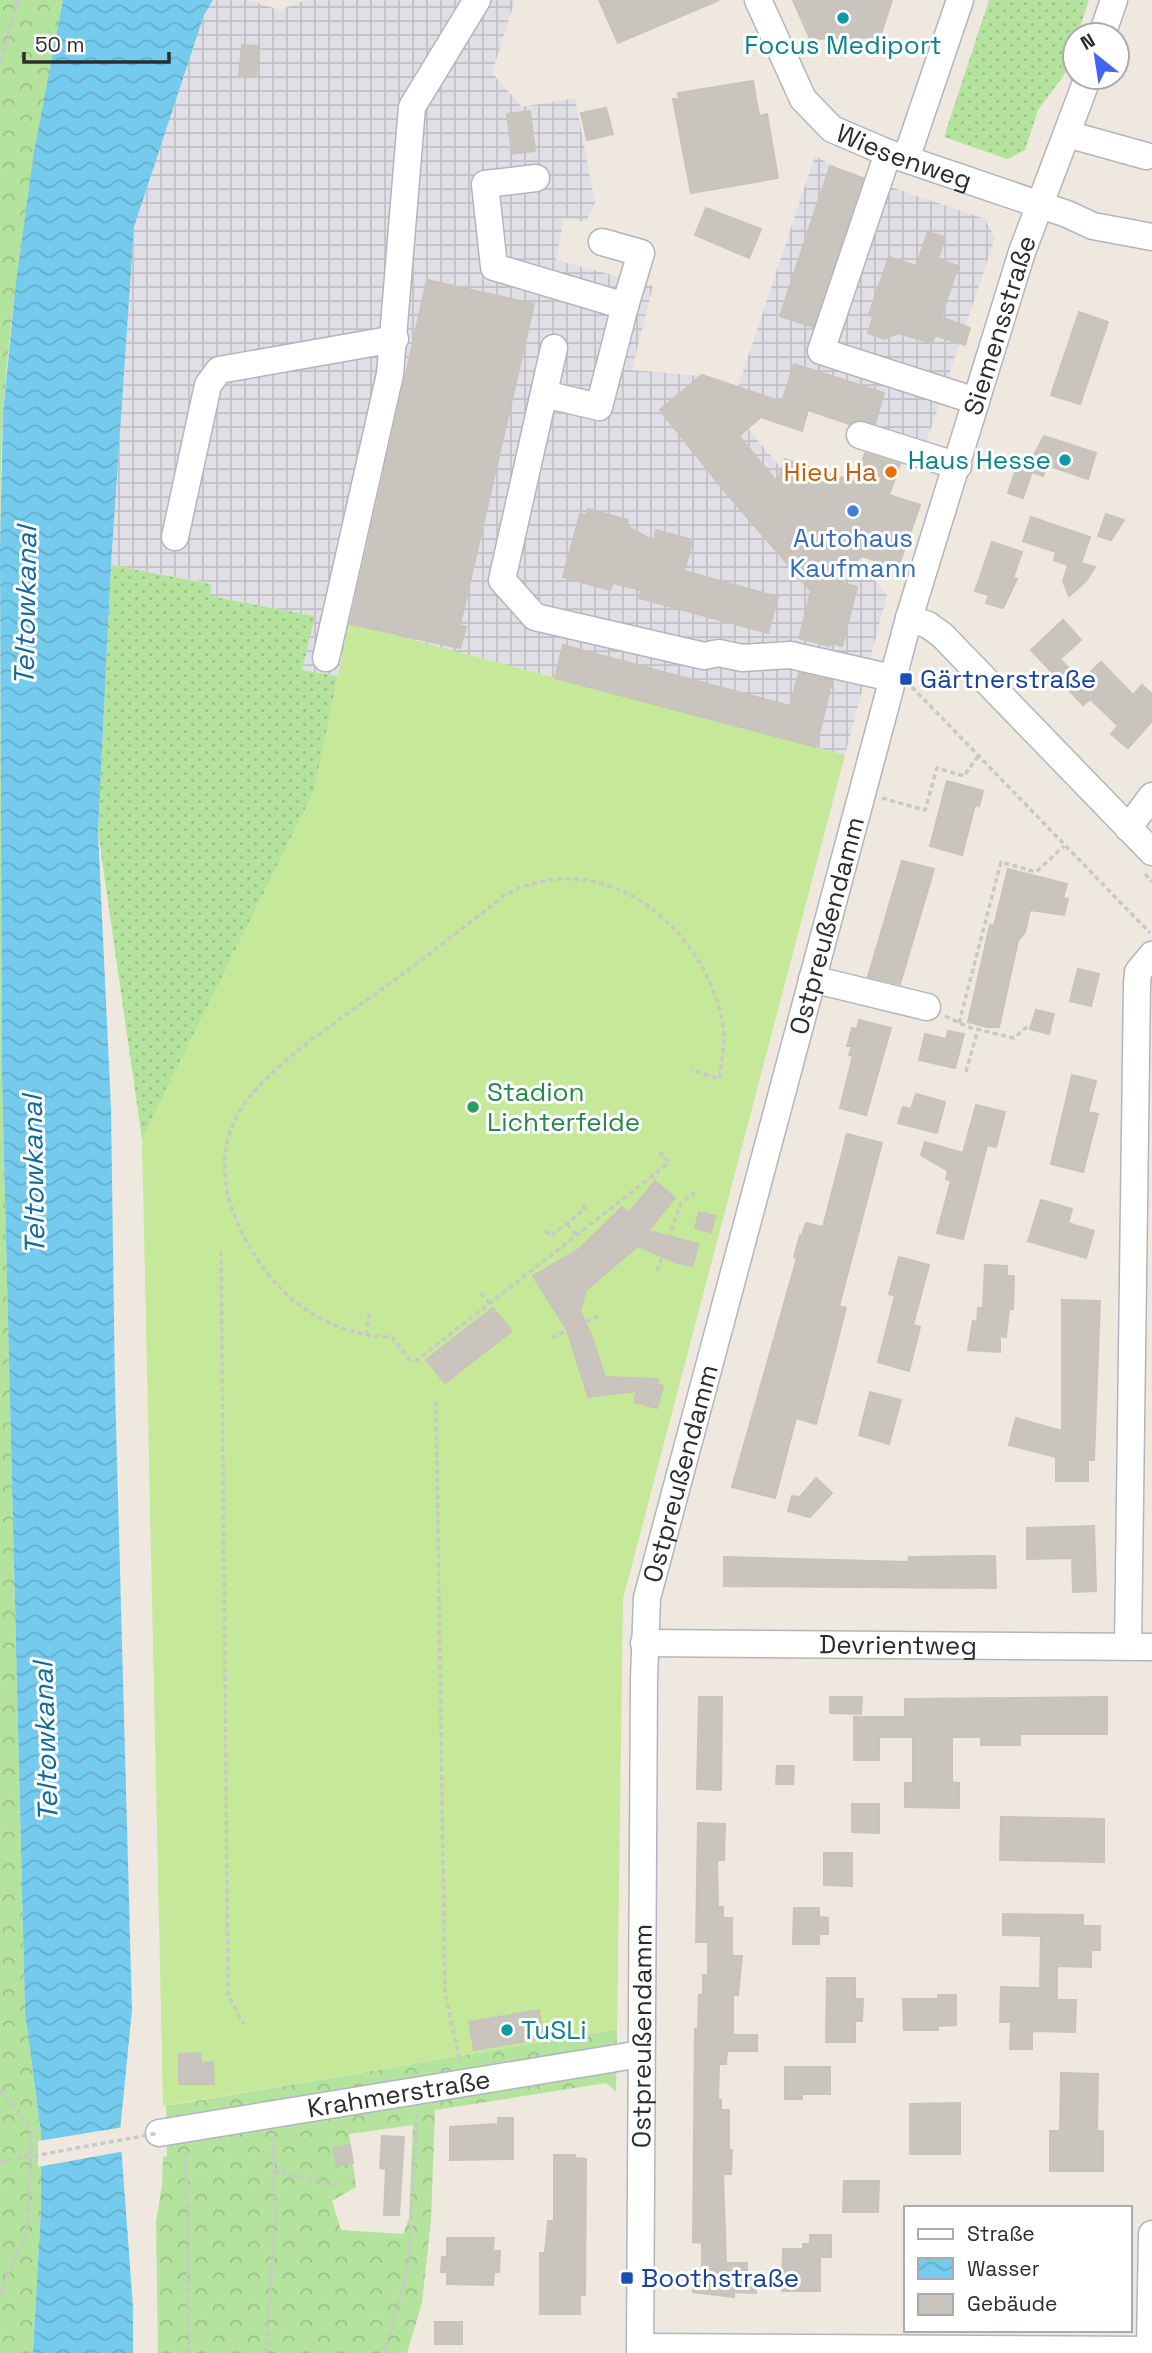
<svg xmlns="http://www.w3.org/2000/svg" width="1152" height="2353" font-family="'Space Grotesk',sans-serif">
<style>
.industrial{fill:url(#industrial-grid)}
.grass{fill:url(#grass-dots)}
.forest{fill:url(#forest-crowns);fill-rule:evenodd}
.pitch{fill:#c6e999}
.water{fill:url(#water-waves)}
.pier{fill:#eee8df}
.building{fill:#c9c5be;stroke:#c9c4b9;stroke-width:2}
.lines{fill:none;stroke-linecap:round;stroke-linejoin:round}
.minor-casing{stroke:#b2b5bf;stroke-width:29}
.path{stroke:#c8c8c8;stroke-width:3.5;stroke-dasharray:5 3.5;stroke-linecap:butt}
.minor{stroke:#fff;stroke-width:26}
.path-bridge{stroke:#c8c8c8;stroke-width:3.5;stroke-dasharray:5 3.5;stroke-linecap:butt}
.culture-dot{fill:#0f9aa8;stroke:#fff;stroke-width:2.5}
.food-dot{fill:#e8710a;stroke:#fff;stroke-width:2.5}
.shop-dot{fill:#3f7fe0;stroke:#fff;stroke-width:2.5}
.transit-dot{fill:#1a4fb4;stroke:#fff;stroke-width:2.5}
.leisure-dot{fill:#2e9e5b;stroke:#fff;stroke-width:2.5}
.labels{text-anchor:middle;stroke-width:6;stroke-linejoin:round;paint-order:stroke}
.culture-label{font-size:26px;fill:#0d838f;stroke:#fff}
.street-label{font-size:26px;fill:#2c2c2c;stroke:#fff}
.food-label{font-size:26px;fill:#c56008;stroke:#fff;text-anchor:end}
.shop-label{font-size:26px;fill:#366cbe;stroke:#fff}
.transit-label{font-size:26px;fill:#164399;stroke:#fff;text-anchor:start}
.leisure-label{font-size:26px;fill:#27864d;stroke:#fff;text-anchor:start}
.water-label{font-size:28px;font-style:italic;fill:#106a9c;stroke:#fff}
</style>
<defs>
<pattern id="industrial-grid" width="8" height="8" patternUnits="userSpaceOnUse" patternTransform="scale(1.75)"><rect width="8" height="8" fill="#e1dfe6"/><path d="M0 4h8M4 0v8" fill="none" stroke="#c1c0c5"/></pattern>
<pattern id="grass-dots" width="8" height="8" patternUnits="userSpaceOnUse" patternTransform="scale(1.75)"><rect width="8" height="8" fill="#b4e39d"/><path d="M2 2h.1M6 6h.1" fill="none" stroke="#9bc387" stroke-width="1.8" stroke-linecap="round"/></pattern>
<pattern id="forest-crowns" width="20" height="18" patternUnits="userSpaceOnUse" patternTransform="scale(1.75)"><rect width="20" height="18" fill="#b4e39d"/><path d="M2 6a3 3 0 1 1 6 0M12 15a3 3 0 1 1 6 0" fill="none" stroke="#9bc387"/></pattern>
<pattern id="water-waves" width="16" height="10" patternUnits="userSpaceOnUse" patternTransform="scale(1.75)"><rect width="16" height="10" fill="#75cbed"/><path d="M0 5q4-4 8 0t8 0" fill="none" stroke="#65aecb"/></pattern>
</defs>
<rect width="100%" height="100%" fill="#eee8df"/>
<!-- industrial -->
<path class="industrial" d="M213 0H247L280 10 306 0H515L492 73 522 107 575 98 595 203 586 222 564 218 556 260 653 286 632 370 704 376 887 595 845 755 350 624 338 676 302 670 315 616 209 596 210 583 111 565 134 227 204 15Z
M815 156 841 170 985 219 995 238 924 449 738 387Z"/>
<!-- grass -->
<path class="grass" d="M989 0H1089L1064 75 1038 110 1025 150 1007 159 944 137Z
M111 565 211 584 210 596 315 616 302 670 338 676 314 792 142 1139 98 832Z"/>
<!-- forest -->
<path class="forest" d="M0 0H63C37 136 14 272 3 411 0 457 1 503 0 549Z
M0 583 2 1076 25 2012 41 2132V2209L33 2353H0Z
M617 2029 616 2092 606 2083 435 2110 431 2220 422 2303 407 2353H158L156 2222 162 2185 163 2157 167 2156 166 2106ZM413 2125 409 2218 403 2234 341 2230 332 2201 356 2187 349 2134Z"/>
<!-- pitch -->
<path class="pitch" d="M349 623 845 755 623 1599 617 2029 163 2106 142 1139 314 792Z"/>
<!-- water -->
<path class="water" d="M63 0H213L204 15 134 227 111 565 98 832 111 1108 115 1387 132 2010 120 2131 133 2307V2353H33L41 2209V2132L25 2012 2 1076 0 549 3 413 16 282 34 152Z"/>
<!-- pier -->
<path class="pier" d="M124 2127 125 2151 38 2167V2141Z"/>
<!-- building -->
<path class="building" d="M599 0H719L618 43Z
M793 0H892L880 37 810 39Z
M242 45 259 46 256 76 239 75Z
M753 81 759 116 767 114 778 178 691 193 673 99H679L678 93Z
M606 108 613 134 587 140 581 113Z
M530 111 535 151 512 154 507 114Z
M830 166 863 178 813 327 780 316Z
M706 208 761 229 749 258 695 235Z
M928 232 945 237 938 259 958 266 941 317 970 328 965 345 935 335 932 343 898 333 885 339 868 333 873 318 869 314 889 257 916 266Z
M427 280 534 304 460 625 466 627 460 648 350 624Z
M1079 312 1108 322 1080 404 1051 395Z
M794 364 884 393 875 423 857 420 849 424 808 410 802 431 761 417 739 436 777 482 785 459 855 482 865 453 900 464 889 495 920 505 898 568 862 556 835 581 857 587 842 646 831 643 830 646 799 638 811 591 722 488 660 410 702 375 782 402Z
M1044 436 1096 453 1088 479 1046 465 1043 476 1032 472 1023 498 1008 493 1020 458 1031 461Z
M588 509 628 520 627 526 654 541 656 530 693 540 684 571 778 597 768 633 639 598 641 590 613 583 610 590 563 577 580 514 586 515Z
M1106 514 1124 520 1111 540 1098 536Z
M1031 517 1090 537 1081 563 1095 567 1086 581 1069 596 1063 581 1068 565 1054 560 1056 552 1023 541Z
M992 542 1022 552 1013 578 1017 579 1003 608 986 603 989 595 975 591Z
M1063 620 1081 640 1060 659 1081 681 1101 662 1133 695 1142 685 1152 694V721L1128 748 1111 734 1118 726 1111 719 1090 699 1083 705 1031 650Z
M563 645 790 706 799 673 832 681 816 747 555 678Z
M947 781 983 791 979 806 975 805 962 855 930 846Z
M902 861 934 869 900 984 868 977Z
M1008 869 1067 884 1063 898 1068 899 1064 915 1030 910 1025 932 1018 941 999 1027H987L968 1022 990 925 994 926Z
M1078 969 1099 974 1091 1006 1070 1001Z
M1036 1010 1054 1014 1049 1034 1030 1029Z
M859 1020 891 1028 866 1115 840 1108 853 1056 849 1055 852 1046H847L852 1028 857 1029Z
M948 1031 964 1034 955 1068 919 1060 925 1034 946 1039Z
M1072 1075 1096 1081 1088 1112 1098 1114 1083 1172 1051 1164Z
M916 1094 945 1102 937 1133 898 1123 903 1107 911 1109Z
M976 1105 1005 1112 996 1147 987 1145 963 1239 937 1233 951 1181 946 1179 948 1171 921 1155 925 1142 963 1153Z
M847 1134 882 1143 839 1306 846 1308 816 1424 796 1418 775 1498 732 1487 797 1258 794 1257 800 1235H802L806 1223 823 1227Z
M655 1181 675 1198 648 1231 699 1244 692 1266 677 1263 638 1246 586 1290 580 1311 592 1337 605 1377 658 1379V1384L663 1386 657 1408 634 1402 637 1391 588 1397 567 1330 533 1276 579 1249 622 1207 629 1213Z
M1041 1200 1072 1209 1068 1223 1094 1231 1086 1258 1028 1241Z
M699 1212 715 1216 711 1232 695 1228Z
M899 1257 929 1265 913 1325 920 1327 909 1371 878 1362 895 1296 889 1294Z
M985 1265 1007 1266V1276H1014L1013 1309H1009L1006 1337 1000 1336V1352L968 1350 973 1321 977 1322 978 1308H983Z
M1062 1300 1100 1301 1094 1460H1088V1481H1056V1457L1009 1445 1016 1418 1062 1431Z
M493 1308 512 1331 445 1383 426 1360Z
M870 1392 901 1400 889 1444 859 1435Z
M816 1478 832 1493 810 1517 788 1511 792 1496 800 1497Z
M1094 1526 1096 1591 1073 1592 1072 1558 1027 1559V1528Z
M995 1556 996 1588 724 1586V1557L908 1562 909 1557Z
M699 1697H722L721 1790 697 1789Z
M830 1697H862L861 1714 830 1713Z
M1107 1697V1734H1020V1745H981V1737H952V1782L959 1783V1808L905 1807V1783H913V1737H879V1760H854V1717H905V1699Z
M777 1766H794L793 1784H776Z
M852 1804H879V1833L852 1832Z
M1001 1817 1104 1819V1862L1000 1860Z
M698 1823 725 1824 724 1860H717L718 1907H723V1918H732V1956H742L738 1995H733V2035H757V2051H727L726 2064H719L718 2100H721V2110H729V2150H732L731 2174H723L726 2263H747V2277L756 2278V2293L734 2292V2297L693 2292V2277H702V2243L693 2242 695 2029H698L699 1995 703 1994V1975H708V1942H696Z
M824 1853H852V1886L824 1885Z
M794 1908H819V1917L828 1918V1934H819V1944H793Z
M1003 1914 1083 1915V1926H1100V1950H1091V1967L1057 1966V2000H1076L1075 2032 1032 2031V2049H1010L1011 2022H1000L1001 1987 1040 1988 1041 1936 1003 1935Z
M827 1978H855V1999H863L862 2021H855V2042H826Z
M938 1995H956V2025L938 2026V2030H904L903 1999H938Z
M539 2010 544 2038 474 2050 469 2022Z
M200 2053 201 2063 213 2062 214 2084H179V2054Z
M785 2067H830V2094H802V2099H785Z
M1061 2073 1098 2074 1097 2131H1103V2171H1050V2131H1060Z
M960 2103V2154H910V2104Z
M498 2118H513V2159L450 2160V2127L498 2124Z
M382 2136 404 2137 399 2215H384L386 2169 380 2168Z
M350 2145 353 2163 337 2166 334 2148Z
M554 2155H575V2158L586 2159 585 2295H580V2314H540V2253H545L548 2221H554Z
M844 2181H879L878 2212H843Z
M810 2235H831V2257H820V2291H782L783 2249H803V2244H810Z
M447 2238H494L493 2251H500L499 2272H494L493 2285 447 2284V2272H441L442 2257H447Z
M435 2322H462V2344H435Z"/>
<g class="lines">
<!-- minor casing -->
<g class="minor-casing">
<g id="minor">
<path id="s1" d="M758 0 803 99 832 129 888 153 1067 214 1093 226 1152 237"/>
<path d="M1102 35 1114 0"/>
<path d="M1067 134 1146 156"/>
<path d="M888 153 821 351 976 401"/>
<path d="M906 159 960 0"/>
<path d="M536 178 485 184 494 267 625 306 599 407 544 394"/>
<path d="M602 242 641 253 625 306"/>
<path d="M554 348 502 580 535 617 704 656 719 653 742 658 790 655 892 678"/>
<path d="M860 435 958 466"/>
<path d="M175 537 208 385 219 370 395 339"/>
<path d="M909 618 928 625 942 635 1152 852"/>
<path d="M326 658 390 374 412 107 477 0"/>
<path d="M1128 828 1152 796"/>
<path d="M812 979 927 1007"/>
<path id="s2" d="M644 1643 1152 1647"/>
<path d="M1128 1646 1137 984 1138 972 1152 955"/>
<path id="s3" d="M159 2133 641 2054"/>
<path d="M641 2347 1152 2350"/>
<path d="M1150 2350 1152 2234"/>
<path id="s4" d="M640 2353 644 1679 647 1598 909 618 1022 252 1088 77"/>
</g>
</g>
<!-- path -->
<path class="path" d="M0 61 18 0
M912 687 1150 933
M882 798 925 810 937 768 964 776 978 756
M1145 874 1152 882
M945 1016 968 1027 1014 1038 1029 1025
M959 1023 1001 862 1036 872 1064 846
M966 1072 978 1029
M660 1152 669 1163 417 1360 409 1359 392 1337C338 1337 288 1306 259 1262 232 1222 212 1169 234 1122 257 1070 345 1017 392 982 430 954 468 924 505 895 601 843 702 924 722 1020 726 1040 722 1059 719 1079L691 1069
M567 1224 577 1236
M545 1231 551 1236 585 1209 581 1203
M221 1251 228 1995 244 2024
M657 1271 681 1203 697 1191
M481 1293 490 1304
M586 1322 598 1316
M366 1335 370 1311
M552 1338 567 1330
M436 1401 445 1992 460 2062
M0 2091 22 2116 31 2133 28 2222 23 2240 0 2292
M186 2152 189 2353
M274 2171 338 2185
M266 2353 275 2220 273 2137
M385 2353 409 2263 417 2114"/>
<!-- minor -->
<use href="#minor" class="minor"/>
<!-- path-bridge -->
<path class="path-bridge" d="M0 2162 159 2133"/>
</g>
<!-- markers -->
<g class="culture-dot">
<circle cx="843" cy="18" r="7"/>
<circle cx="1065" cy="460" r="7"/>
<circle cx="507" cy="2030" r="7"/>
</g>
<circle class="food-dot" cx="891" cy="472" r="7"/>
<circle class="shop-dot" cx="853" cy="511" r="7"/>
<g class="transit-dot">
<rect x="899" y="672" width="14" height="14" rx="3.5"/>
<rect x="620" y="2271" width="14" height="14" rx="3.5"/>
</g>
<circle class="leisure-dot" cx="473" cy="1107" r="7"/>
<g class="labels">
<!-- culture labels -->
<g class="culture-label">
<text x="843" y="54">Focus Mediport</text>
<text x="1051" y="469" text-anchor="end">Haus Hesse</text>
<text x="521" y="2039" text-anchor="start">TuSLi</text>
</g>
<!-- street labels -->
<g class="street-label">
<text dy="9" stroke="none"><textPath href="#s1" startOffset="228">Wiesenweg</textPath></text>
<text dy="9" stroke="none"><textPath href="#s4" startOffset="2076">Siemensstraße</textPath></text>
<text dy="9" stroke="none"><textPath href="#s4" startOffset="1451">Ostpreußendamm</textPath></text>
<text dy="9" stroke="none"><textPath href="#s4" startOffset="884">Ostpreußendamm</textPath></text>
<text dy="9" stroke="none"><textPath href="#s2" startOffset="254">Devrientweg</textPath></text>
<text dy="9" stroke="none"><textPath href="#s4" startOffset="317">Ostpreußendamm</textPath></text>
<text dy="9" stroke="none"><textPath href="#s3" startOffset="243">Krahmerstraße</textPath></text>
</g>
<!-- food labels -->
<g class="food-label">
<text x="877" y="481">Hieu Ha</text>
</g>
<!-- shop labels -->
<g class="shop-label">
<text x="853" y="547">Autohaus<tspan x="853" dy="30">Kaufmann</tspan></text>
</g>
<!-- transit labels -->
<g class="transit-label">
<text x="920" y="688">Gärtnerstraße</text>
<text x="641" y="2287">Boothstraße</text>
</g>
<!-- leisure labels -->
<g class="leisure-label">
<text x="487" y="1101">Stadion<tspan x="487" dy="30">Lichterfelde</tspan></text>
</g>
<!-- water labels -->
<g class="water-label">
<text transform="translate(25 606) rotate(-89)" y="10">Teltowkanal</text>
<text transform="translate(33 1175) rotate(-91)" y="10">Teltowkanal</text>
<text transform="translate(45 1742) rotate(-92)" y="10">Teltowkanal</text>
</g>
</g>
<!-- legend -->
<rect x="904" y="2206" width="228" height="126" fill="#ffffff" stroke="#ababab" stroke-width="2"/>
<rect x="918" y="2229" width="35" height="10" fill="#ffffff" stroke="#ababab" stroke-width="2"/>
<text x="967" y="2241" font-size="21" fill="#2c2c2c">Straße</text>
<rect x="918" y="2258" width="35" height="21" fill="url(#water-waves)" stroke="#ababab" stroke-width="2"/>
<text x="967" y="2276" font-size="21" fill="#2c2c2c">Wasser</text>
<rect x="918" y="2294" width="35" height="21" fill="#c9c5be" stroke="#ababab" stroke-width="2"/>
<text x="967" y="2311" font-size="21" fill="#2c2c2c">Gebäude</text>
<!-- north arrow -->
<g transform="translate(1096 56) rotate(330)"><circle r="33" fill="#ffffff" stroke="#ababab" stroke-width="2"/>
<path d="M0-5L12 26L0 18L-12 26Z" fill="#4462f6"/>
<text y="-10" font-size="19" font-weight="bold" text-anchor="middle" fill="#2c2c2c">N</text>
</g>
<!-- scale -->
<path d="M24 52v10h145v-10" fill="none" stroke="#2c2c2c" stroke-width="3.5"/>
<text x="35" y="52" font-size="21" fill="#2c2c2c" stroke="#ffffff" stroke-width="5" paint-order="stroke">50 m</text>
</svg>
